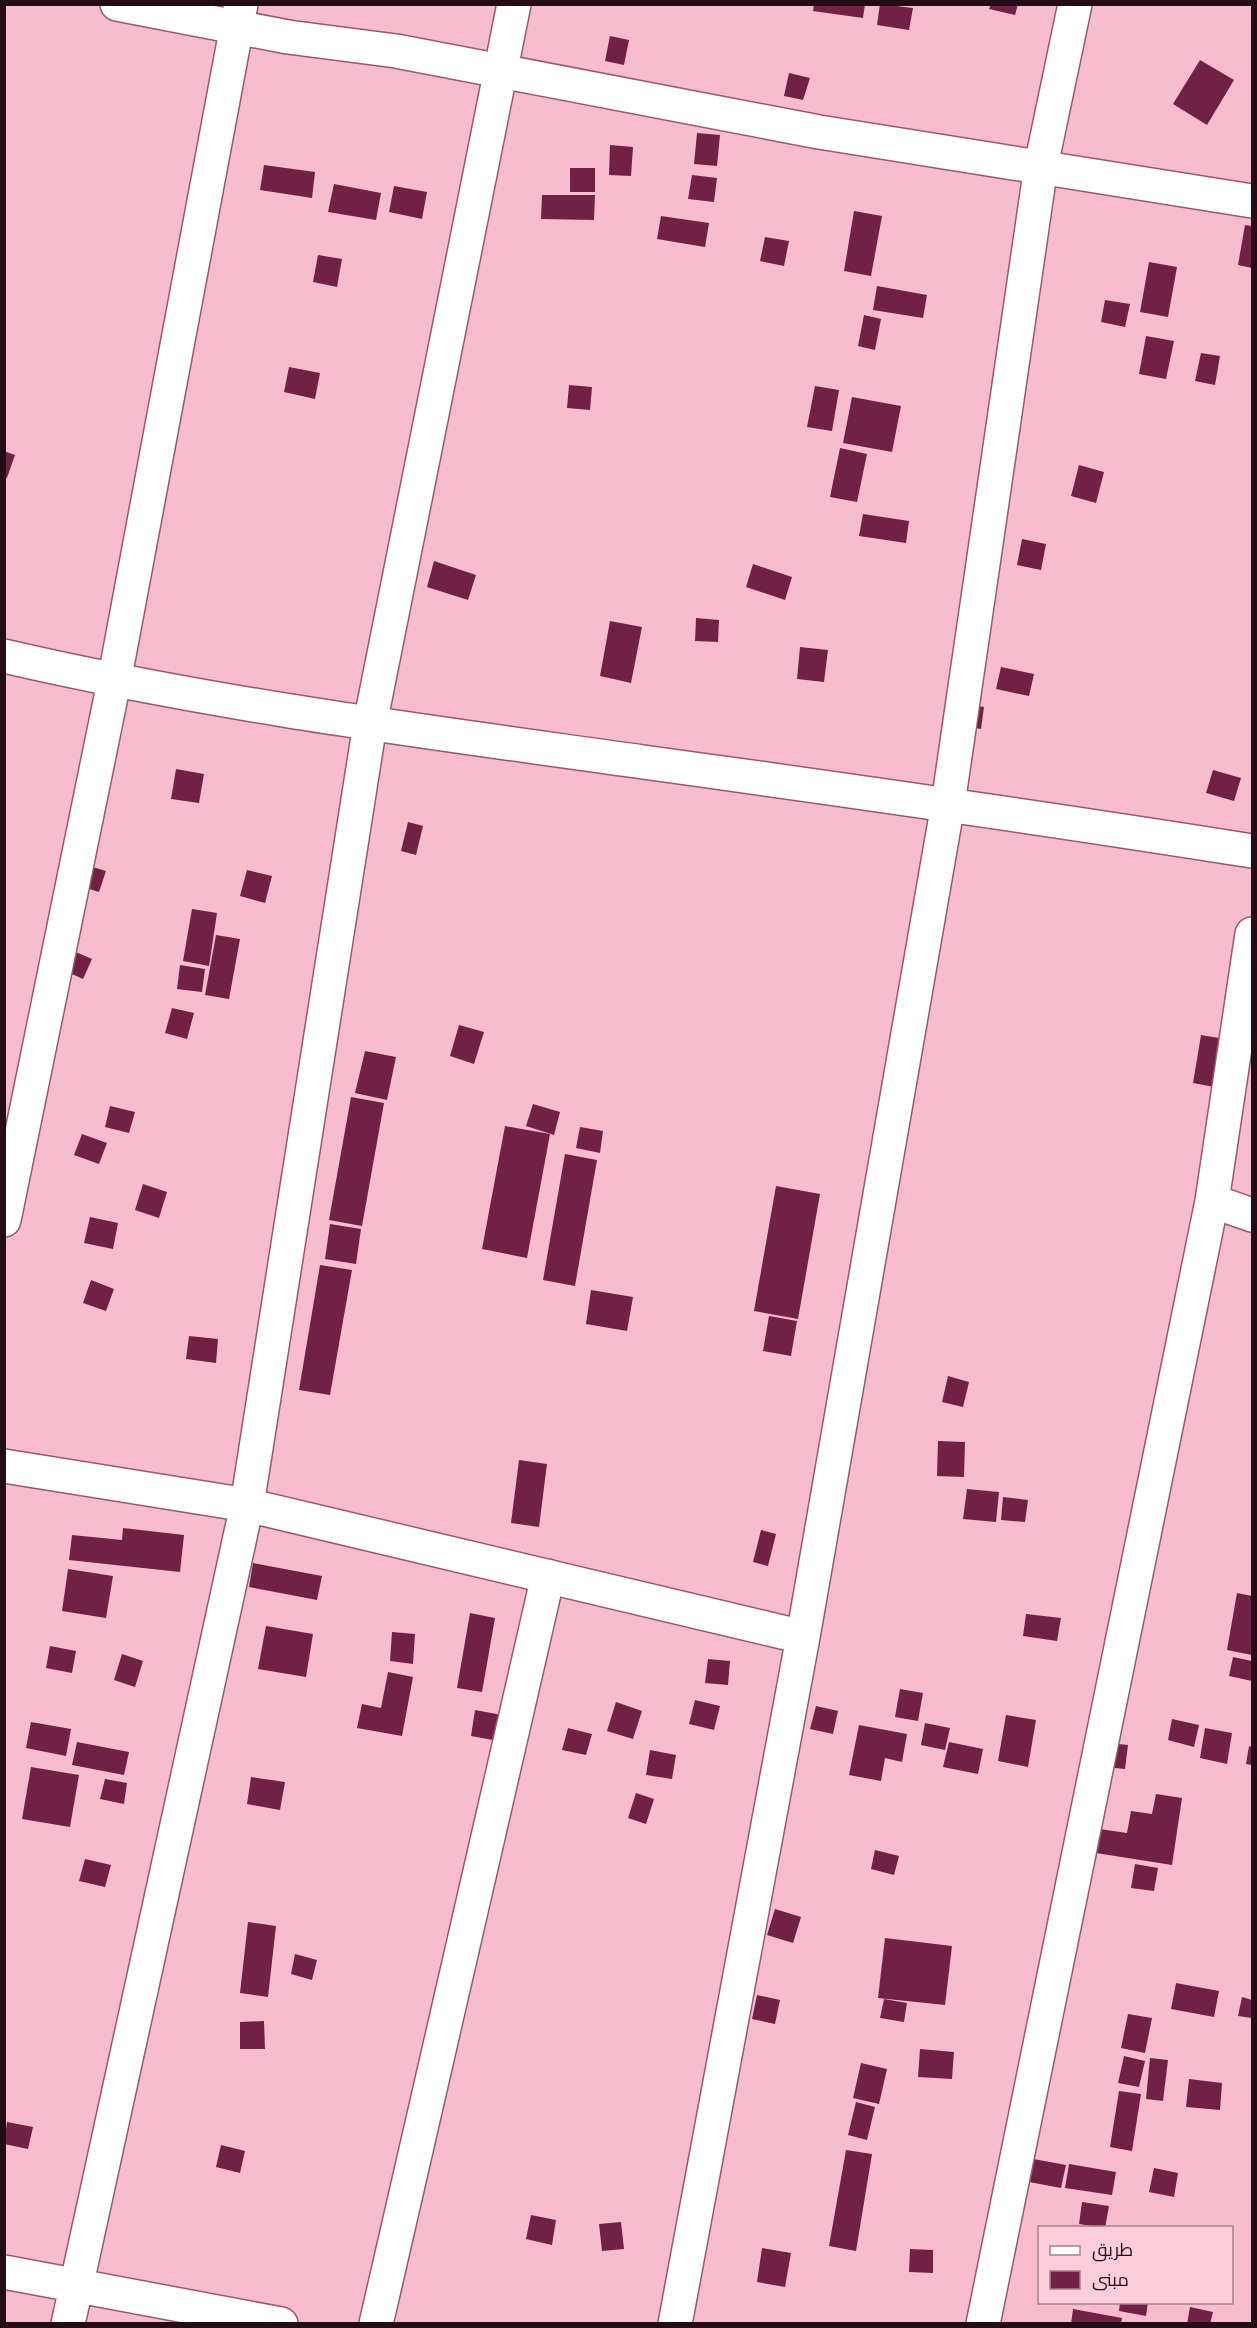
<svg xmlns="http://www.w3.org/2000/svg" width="1257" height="2328" font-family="Manrope,Cairo,sans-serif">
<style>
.building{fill:#712143}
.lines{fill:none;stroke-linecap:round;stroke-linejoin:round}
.minor-casing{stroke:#99586f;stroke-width:36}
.minor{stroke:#fff;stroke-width:33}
</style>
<rect width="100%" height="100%" fill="#f8bccf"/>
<!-- building -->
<path class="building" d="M814 4H865L863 18 813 11Z
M880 4 913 8 909 30 877 25Z
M991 4H1018L1015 15 989 9Z
M610 36 629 40 624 65 605 61Z
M1200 60 1234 80 1207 125 1173 104Z
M789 73 810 78 803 100 784 96Z
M697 133 720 135 717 166 694 164Z
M610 145 633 147 631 176 609 175Z
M264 165 315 172 312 198 260 190Z
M570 168H595V192H570Z
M692 175 717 178 714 202 688 199Z
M334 184 381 193 376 220 328 212Z
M394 186 427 192 422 219 389 212Z
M542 195H595L594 220 541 219Z
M854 211 882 216 871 276 844 271Z
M661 216 709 223 705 247 657 239Z
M1245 225 1252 226V268L1238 265Z
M765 237 789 241 784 266 760 261Z
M318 255 342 259 337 287 313 282Z
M1149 262 1177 267 1168 317 1140 312Z
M877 286 927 295 923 318 873 310Z
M1105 300 1130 304 1125 327 1101 322Z
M864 315 881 319 875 350 858 346Z
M1146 336 1174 341 1166 379 1139 374Z
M1201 353 1220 356 1215 385 1195 381Z
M289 367 320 373 315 399 284 392Z
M569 385 592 387 590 410 567 408Z
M815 386 839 390 832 431 807 427Z
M852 397 901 406 892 452 843 443Z
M840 448 867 454 857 502 830 497Z
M4 451 15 455 7 478 4 477Z
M1079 465 1104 472 1096 503 1071 496Z
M863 514 909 521 906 543 859 536Z
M1022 539 1046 544 1041 570 1017 565Z
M434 561 476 575 468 600 427 587Z
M753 564 792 577 785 600 746 587Z
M696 618 719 620 718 642 695 641Z
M610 621 642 627 631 683 600 676Z
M800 647 828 650 824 682 797 679Z
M1001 667 1034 674 1029 696 996 689Z
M961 703 984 707 981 729 957 725Z
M176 769 204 774 199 803 171 799Z
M1213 770 1241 778 1234 801 1206 793Z
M408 822 423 826 416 855 401 851Z
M79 863 106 871 99 892 73 884Z
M247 870 272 876 265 903 240 896Z
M192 909 217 913 209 966 183 961Z
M216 935 240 939 229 999 205 995Z
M64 947 92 959 83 979 56 967Z
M180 965 205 969 202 992 177 989Z
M172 1008 194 1013 187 1039 165 1033Z
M459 1025 484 1032 474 1064 450 1056Z
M1201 1035 1249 1043 1241 1092 1193 1083Z
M365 1051 396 1057 387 1100 355 1093Z
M351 1097 384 1103 362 1226 329 1220Z
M533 1104 560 1112 554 1135 526 1126Z
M110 1106 135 1112 129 1133 105 1127Z
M505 1126 550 1134 527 1258 482 1249Z
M580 1127 603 1131 600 1153 576 1148Z
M82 1134 107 1143 99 1164 74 1155Z
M565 1154 597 1160 575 1286 543 1280Z
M143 1184 167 1192 159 1218 135 1210Z
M776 1186 820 1194 798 1319 754 1311Z
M90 1217 118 1223 113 1249 84 1243Z
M330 1224 361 1229 356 1264 325 1259Z
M320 1265 352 1270 330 1395 299 1390Z
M91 1280 114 1289 106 1311 83 1303Z
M591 1290 633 1297 627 1331 586 1324Z
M769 1316 797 1321 791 1356 763 1351Z
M189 1336 218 1339 216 1363 186 1359Z
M948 1376 969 1382 963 1407 942 1402Z
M938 1441 965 1442 964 1477 937 1476Z
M519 1460 547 1464 539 1527 511 1523Z
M967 1489 999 1492 996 1522 963 1519Z
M1003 1497 1028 1500 1025 1522 1001 1520Z
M123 1528 184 1535 180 1572 69 1560 72 1535 122 1540Z
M761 1530 776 1534 768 1566 753 1562Z
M253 1563 322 1576 317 1600 249 1587Z
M68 1569 113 1576 106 1618 62 1611Z
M1237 1593 1252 1596V1655L1227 1650Z
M470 1613 495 1618 482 1692 457 1688Z
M1026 1614 1061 1618 1057 1641 1023 1636Z
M266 1626 313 1634 306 1677 258 1669Z
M392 1632 415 1634 413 1664 390 1661Z
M50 1646 76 1651 72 1673 46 1668Z
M122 1654 143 1661 135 1687 114 1680Z
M1233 1657 1252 1661V1681L1229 1676Z
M708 1659 730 1661 728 1685 705 1683Z
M388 1672 413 1677 402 1736 357 1728 362 1704 381 1708Z
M900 1689 923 1693 918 1721 895 1717Z
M695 1700 720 1706 714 1730 689 1724Z
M616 1702 642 1711 633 1739 607 1731Z
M816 1706 838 1711 833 1734 810 1729Z
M475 1710 502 1715 498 1741 471 1736Z
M1006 1715 1036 1720 1028 1767 998 1761Z
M1172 1719 1199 1725 1194 1747 1168 1740Z
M31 1722 71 1729 66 1756 26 1748Z
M925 1723 950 1728 945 1750 921 1745Z
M859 1725 907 1734 902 1762 885 1758 881 1781 849 1775Z
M568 1728 592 1734 586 1755 562 1750Z
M1205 1728 1232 1733 1227 1764 1200 1758Z
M1090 1741 1128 1745 1125 1769 1087 1765Z
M77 1742 129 1752 124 1775 72 1765Z
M949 1742 983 1749 978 1774 943 1767Z
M1249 1746 1252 1747V1765L1246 1764Z
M650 1750 676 1755 672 1779 646 1775Z
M31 1767 79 1775 70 1827 22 1819Z
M251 1777 285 1782 280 1810 247 1804Z
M105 1779 127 1783 124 1804 100 1799Z
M636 1793 654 1799 646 1824 628 1818Z
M1156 1794 1182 1798 1172 1865 1096 1853 1100 1829 1127 1833 1131 1811 1152 1814Z
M875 1850 899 1856 894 1875 871 1869Z
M85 1859 111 1865 105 1887 79 1881Z
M1135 1864 1158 1868 1154 1891 1131 1888Z
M775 1909 801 1917 793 1943 767 1935Z
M248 1922 276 1926 268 1997 240 1993Z
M885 1938 952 1946 945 2005 878 1998Z
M295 1954 317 1960 312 1980 291 1974Z
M1176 1983 1219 1991 1214 2017 1171 2009Z
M757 1995 780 2000 775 2024 752 2019Z
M1242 1997 1252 2000V2018L1238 2016Z
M884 1999 907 2003 904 2022 880 2018Z
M1128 2014 1152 2018 1145 2053 1121 2048Z
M264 2021 265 2049H240V2022Z
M920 2049 954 2052 952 2079 918 2077Z
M1124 2056 1145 2061 1139 2087 1118 2083Z
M1150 2058 1168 2060 1163 2101 1146 2099Z
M861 2063 887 2069 879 2104 853 2098Z
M1189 2079 1222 2083 1220 2110 1186 2107Z
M1119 2091 1141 2094 1132 2151 1110 2147Z
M856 2102 875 2107 867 2140 848 2135Z
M7 2122 33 2127 28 2149 4 2144Z
M221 2145 245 2151 240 2173 216 2167Z
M846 2150 872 2154 856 2251 829 2246Z
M1012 2155 1066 2165 1061 2188 1008 2178Z
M1069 2164 1116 2172 1112 2195 1065 2188Z
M1154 2168 1178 2173 1174 2197 1149 2192Z
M1082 2202 1109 2206 1105 2228 1079 2224Z
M531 2215 556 2220 552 2245 526 2239Z
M621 2222 624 2249 602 2251 599 2224Z
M762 2248 791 2253 785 2287 757 2282Z
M910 2249 933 2250V2273L909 2272Z
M1120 2302H1148L1146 2316 1119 2311Z
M1190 2307 1213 2312 1210 2324H1187Z
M1073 2309 1122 2318 1121 2324H1071Z"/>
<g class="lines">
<!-- minor casing -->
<g class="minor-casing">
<path id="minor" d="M117 4 288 37 396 51 819 132 1252 201
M4 656C215 705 429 732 643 762 847 790 1050 819 1252 851
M1212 1201 1252 1215
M4 1220 114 682 241 4
M4 1466 247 1505 803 1637
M4 2272 281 2324
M68 2324 247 1505 370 724 514 4
M376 2324 548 1576
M675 2324 803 1637 948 804 1041 166 1075 4
M983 2324 1212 1201 1252 934"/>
</g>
<!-- minor -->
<use href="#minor" class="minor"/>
</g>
<!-- border -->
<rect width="1257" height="2328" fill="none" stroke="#240b15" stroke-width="12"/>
<!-- legend -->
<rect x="1038" y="2226" width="195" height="78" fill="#fccedc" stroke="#a6808c" stroke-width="1.5"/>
<rect x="1050" y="2246" width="30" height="9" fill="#ffffff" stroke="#a6808c" stroke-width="1.5"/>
<text x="1092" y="2256" font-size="18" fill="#240b15">طريق</text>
<rect x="1050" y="2271" width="30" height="18" fill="#712143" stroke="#a6808c" stroke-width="1.5"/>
<text x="1092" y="2286" font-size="18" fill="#240b15">مبنى</text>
</svg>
